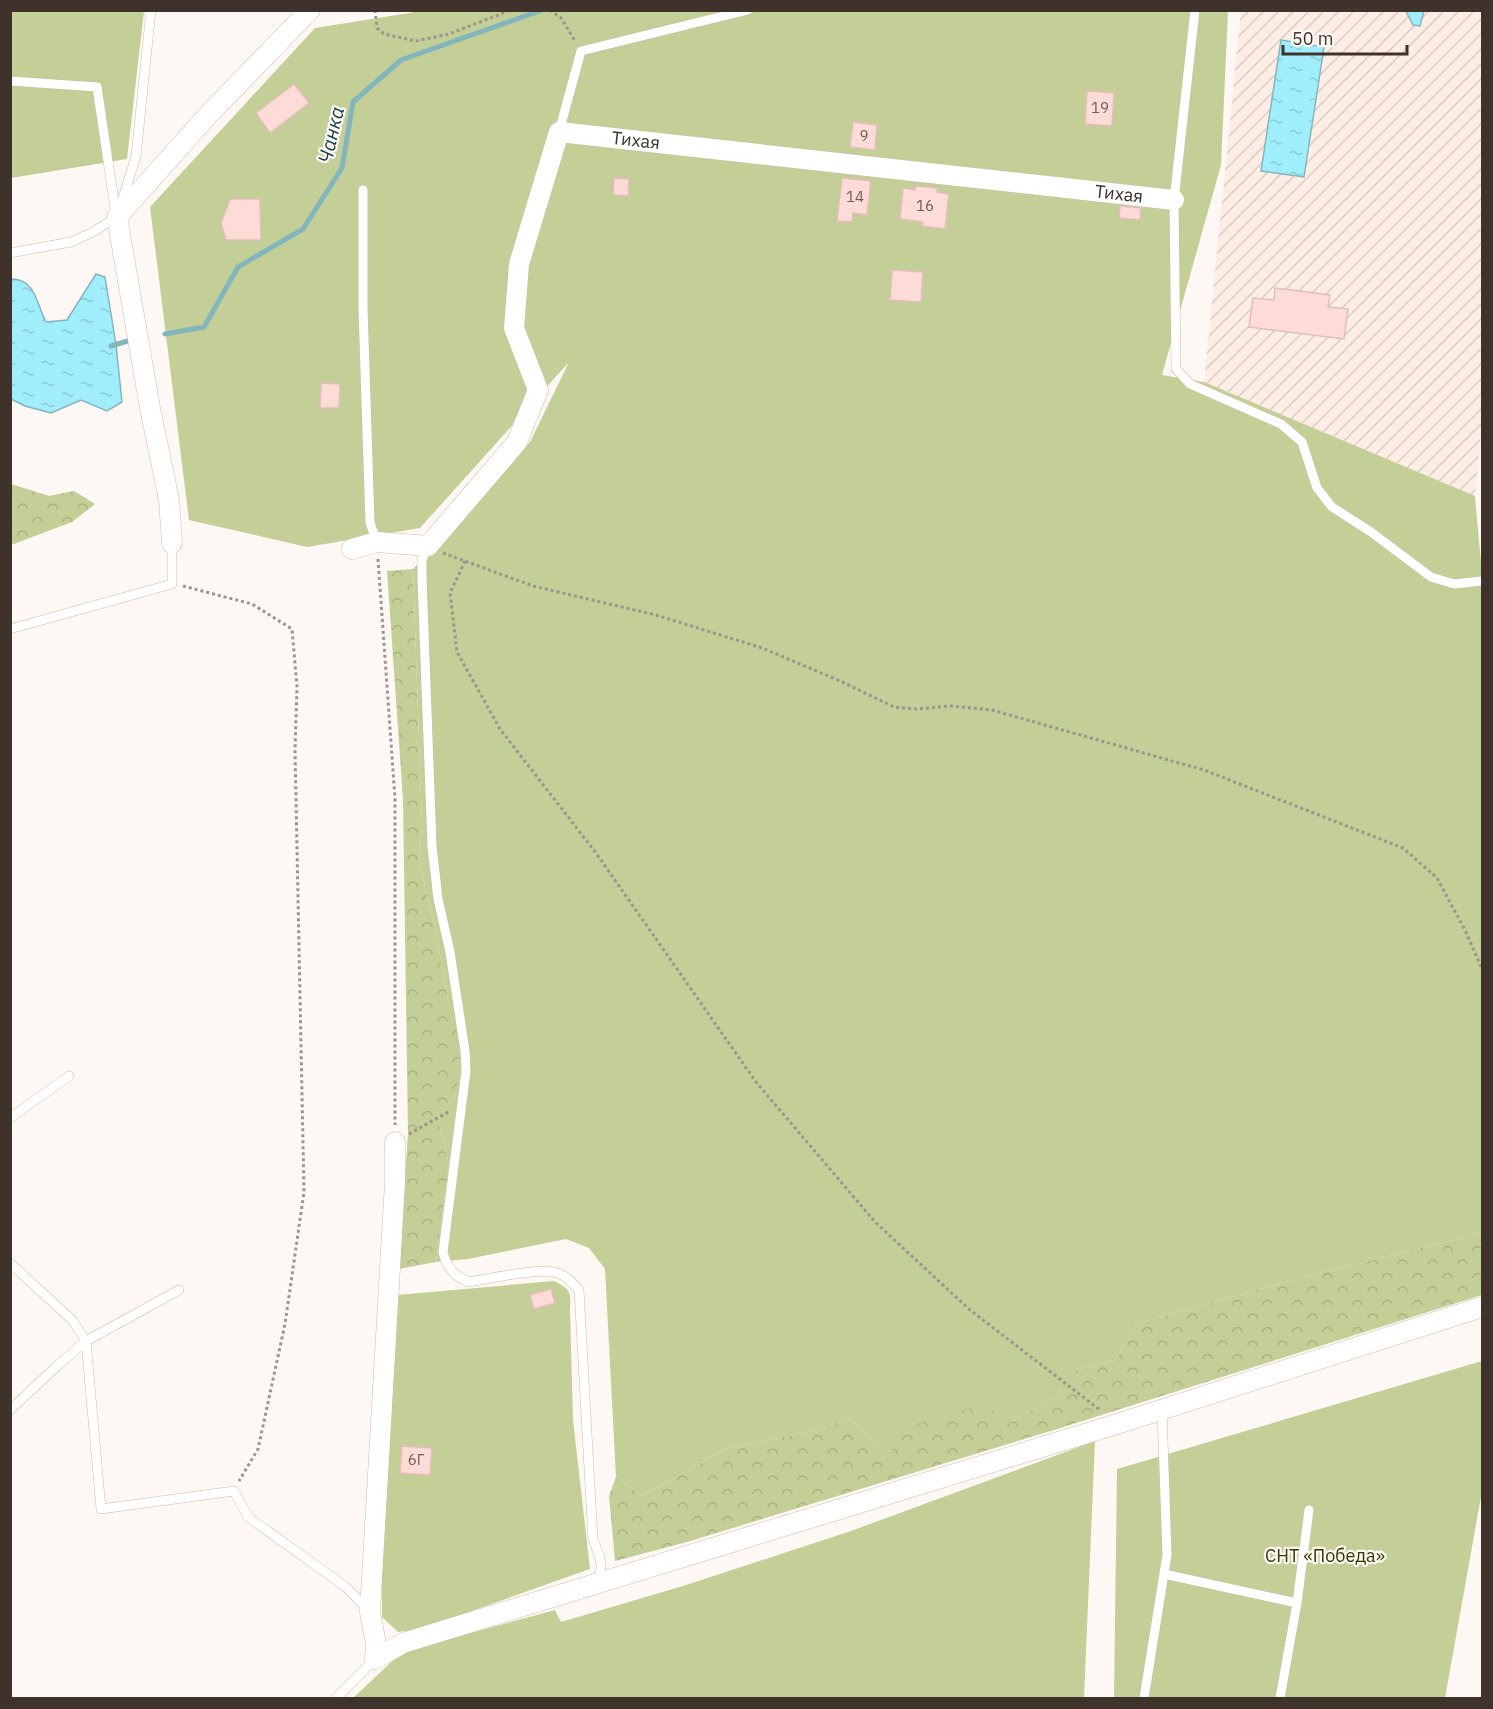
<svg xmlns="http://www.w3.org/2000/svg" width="1493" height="1709" font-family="'IBM Plex Sans',sans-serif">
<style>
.industrial{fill:url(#industrial-furrows)}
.green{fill:#c4ce97}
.forest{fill:url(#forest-crowns)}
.water{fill:url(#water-ripples);stroke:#83b5bd;stroke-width:1.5}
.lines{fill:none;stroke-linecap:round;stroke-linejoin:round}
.stream{stroke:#83b5bd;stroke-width:5}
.building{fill:#fddbd7;stroke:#e3bebb;stroke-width:1.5}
.service-casing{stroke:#d6b8a7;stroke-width:10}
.minor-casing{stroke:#d6b8a7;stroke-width:21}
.path{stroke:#9d948e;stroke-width:3;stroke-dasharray:3 3;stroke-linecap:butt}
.service{stroke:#fff;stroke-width:9}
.minor{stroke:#fff;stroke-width:20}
.labels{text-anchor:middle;stroke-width:4.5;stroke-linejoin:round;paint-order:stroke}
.number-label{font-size:15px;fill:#6e5c56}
.street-label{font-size:18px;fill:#3e322b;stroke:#fef8f4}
.park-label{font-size:18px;fill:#333a00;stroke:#fef8f4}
.water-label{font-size:20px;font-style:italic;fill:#103f48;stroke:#fef8f4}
</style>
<defs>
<pattern id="industrial-furrows" width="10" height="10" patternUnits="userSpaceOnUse" patternTransform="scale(1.5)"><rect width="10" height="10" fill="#fdede4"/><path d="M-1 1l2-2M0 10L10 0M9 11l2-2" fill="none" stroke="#daccc4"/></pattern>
<pattern id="forest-crowns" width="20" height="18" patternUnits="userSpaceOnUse" patternTransform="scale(1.5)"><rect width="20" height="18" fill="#c4ce97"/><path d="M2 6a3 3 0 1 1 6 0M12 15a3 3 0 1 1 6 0" fill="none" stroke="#a9b182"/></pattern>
<pattern id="water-ripples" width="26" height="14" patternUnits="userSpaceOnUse" patternTransform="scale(1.5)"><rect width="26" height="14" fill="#a0edfc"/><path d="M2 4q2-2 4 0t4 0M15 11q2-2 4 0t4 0" fill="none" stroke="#8bccd8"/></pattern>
</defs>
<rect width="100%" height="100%" fill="#fef8f4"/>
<!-- industrial -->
<path class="industrial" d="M1241 11H1482V422L1475 496 1204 382Z"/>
<!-- green -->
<path class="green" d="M428 10 1228 11 1221 165 1162 375 1204 382 1475 496 1482 574V1233L1307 1276 1136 1324 1132 1334 1115 1360 1067 1372 1057 1397 1007 1424 885 1465 873 1440 849 1418 813 1431 725 1449 642 1496 616 1477 605 1269 589 1248 566 1239 468 1259 436 1262 449 1164 438 1120 457 1091 448 1000 436 932 419 861 422 826 413 569 530 442 569 362 420 528 307 547 189 520 150 207 315 28Z
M11 11H144L127 159 11 178Z
M554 1281C571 1290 571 1291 570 1310L573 1420 590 1569 421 1629 398 1632 382 1617V1516L397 1295Z
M1482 1361V1491L1445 1698H1114L1117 1469Z
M1095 1441 1084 1698H353L403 1651 555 1610 561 1622 683 1586 851 1531Z"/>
<!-- forest -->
<path class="forest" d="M11 484 49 496 74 491 95 504 72 522 11 545Z
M413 569 422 826 419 861 436 932 448 1000 462 1054 457 1091 438 1120 449 1164 436 1262 399 1269 408 1133 403 799 387 571Z
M1482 1233V1295L1054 1430 687 1542 615 1561 609 1496 616 1477 642 1496 725 1449 813 1431 849 1418 873 1440 885 1464 903 1428 985 1404 1007 1424 1057 1397 1067 1372 1115 1360 1132 1334 1136 1324 1307 1276Z"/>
<!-- water -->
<path class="water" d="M1406 11H1424L1420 26 1413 25Z
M1281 40 1324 47 1304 177 1261 171Z
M96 274 105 277 116 345 122 402 107 411 81 400 51 413 25 406 11 399V279C36 279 36 303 46 322L67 320Z"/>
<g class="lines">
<!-- stream -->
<path class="stream" d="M165 334 204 327 238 267 303 229 342 168 353 102 401 60 542 10
M111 346 131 340"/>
</g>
<!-- building -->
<path class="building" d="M294 84 309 103 270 133 256 113Z
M1087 91 1114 93 1112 126 1085 124Z
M853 122 877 125 875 150 850 147Z
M614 178 629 179 628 196 613 195Z
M842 178 871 181 867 215 853 213 852 222 837 221Z
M916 186 937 188V192L949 194 945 229 922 226 923 222 900 219 903 188 915 190Z
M230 199H260L261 240H226L221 223Z
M1120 206 1141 208 1140 220 1119 218Z
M892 270 923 272 921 302 890 300Z
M1275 288 1330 295 1328 307 1348 309 1344 339 1249 327 1253 298 1274 300Z
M321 383 340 384 339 408H320Z
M551 1289 555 1303 534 1309 530 1295Z
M402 1446 432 1448 430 1475 400 1473Z"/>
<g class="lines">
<!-- service casing -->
<g class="service-casing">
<path id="service" d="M1195 10 1174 200 1176 369 1190 384 1281 424 1302 442 1317 488 1332 507 1371 532 1431 577 1454 584 1482 581
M10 81 97 87 116 215
M559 132 581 51 748 10
M363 190V309L370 523 377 542
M10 253 71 242 91 233 117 217 136 156 151 10
M428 546 422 559V578L432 846 438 899 450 952 465 1051 466 1071 443 1252C446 1267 454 1276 468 1282 490 1279 538 1267 557 1273 566 1275 573 1283 579 1290L593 1540C600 1556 605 1565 597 1582
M10 629 172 584V543
M10 1118 69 1076
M10 1263 72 1320 86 1341 101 1509 234 1491 248 1517 346 1587 369 1611
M10 1410 58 1365 86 1341 179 1290
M1164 1574 1297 1603 1280 1698
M1297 1603 1309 1510
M336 1698 375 1659
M1144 1698 1167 1555 1162 1410"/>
</g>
<!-- minor casing -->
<g class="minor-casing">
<g id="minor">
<path d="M172 543 169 500 150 408 117 217 208 115 310 10"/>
<path id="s1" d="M352 549 377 542 428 546 517 442 538 390 514 328 519 264 559 132 1174 200"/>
<path d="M395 1142V1182L370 1612 376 1644 375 1659 403 1643 1117 1424 1482 1307"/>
</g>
</g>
<!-- path -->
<path class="path" d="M375 10 377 28 384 34 416 41 449 34 511 10
M550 10 561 18 575 41
M443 553 533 586 656 615 762 648 838 680 894 707 916 709 951 706 992 710 1204 770 1403 848 1437 878 1466 932 1482 969
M378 559 395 799V1125
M465 561 450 593 457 652 500 729 596 853 756 1082 875 1222 970 1310 1100 1410
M183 586 252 604 292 629 297 687 295 750 304 1192 285 1324 258 1449 239 1481
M409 1134 450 1111"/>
<!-- service -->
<use href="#service" class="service"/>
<!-- minor -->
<use href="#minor" class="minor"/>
</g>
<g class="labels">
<!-- number labels -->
<g class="number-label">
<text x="1100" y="113">19</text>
<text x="864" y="141">9</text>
<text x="855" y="202">14</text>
<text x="925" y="211">16</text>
<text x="416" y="1465">6Г</text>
</g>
<!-- street labels -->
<g class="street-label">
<text dy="6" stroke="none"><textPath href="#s1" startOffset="616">Тихая</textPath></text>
<text dy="6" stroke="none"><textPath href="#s1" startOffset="1102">Тихая</textPath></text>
</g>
<!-- park labels -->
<g class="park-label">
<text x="1325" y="1562">СНТ «Победа»</text>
</g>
<!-- water labels -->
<g class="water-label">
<text transform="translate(331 135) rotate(-77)" y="7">Чанка</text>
</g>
</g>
<!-- border -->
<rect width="1493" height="1709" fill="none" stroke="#3e322b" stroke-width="24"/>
<!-- scale -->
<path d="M1283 45v9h124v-9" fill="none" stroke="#3e322b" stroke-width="3"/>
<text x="1292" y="45" font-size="18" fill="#3e322b" stroke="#fef8f4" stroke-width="4.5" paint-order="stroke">50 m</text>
</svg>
